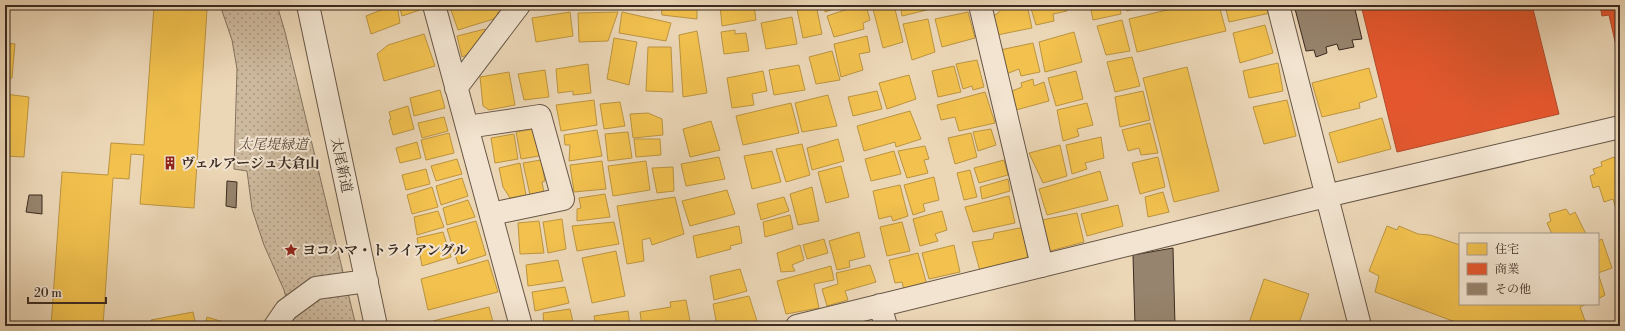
<svg xmlns="http://www.w3.org/2000/svg" width="1625" height="331" font-family="'Libre Bodoni','Noto Serif JP',serif">
<style>
.park{fill:url(#park-dots);stroke:#84725f}
.homes{fill:#f2c14e;stroke:#bb9440}
.shops{fill:#e4572e;stroke:#b14a2a}
.building{fill:#97846e;stroke:#3b2b21}
.lines{fill:none;stroke-linecap:round;stroke-linejoin:round}
.minor-casing{stroke:#675646;stroke-width:24}
.minor{stroke:#f2e4d0;stroke-width:22}
.labels{text-anchor:middle;stroke-width:4;stroke-linejoin:round;paint-order:stroke}
.park-label{font-size:14px;font-style:italic;fill:#58473a;stroke:#f2e4d0}
.poi-label{font-size:14px;font-weight:bold;fill:#3b2b21;stroke:#f2e4d0;text-anchor:start}
.street-label{font-size:14px;fill:#3b2b21;stroke:#f2e4d0}
</style>
<defs>
<pattern id="park-dots" width="8" height="8" patternUnits="userSpaceOnUse"><rect width="8" height="8" fill="#cdb99d"/><path d="M2 2h.1M6 6h.1" fill="none" stroke="#a89780" stroke-width="1.8" stroke-linecap="round"/></pattern>
</defs>
<rect width="100%" height="100%" fill="#ebd6b6"/>
<filter id="stains"><feTurbulence type="fractalNoise" baseFrequency=".005" numOctaves="4"/><feColorMatrix values="0 0 0 0 .2 0 0 0 0 .09 0 0 0 0 .02 0 0 0 .5 -.17"/></filter>
<radialGradient id="worn" r=".72"><stop offset=".6" stop-color="#630" stop-opacity="0"/><stop offset="1" stop-color="#630" stop-opacity=".3"/></radialGradient>
<!-- park -->
<path class="park" d="M220 5H277L285 32 356 326H293L284 290 264 245 252 209 247 171 234 169 237 69 232 40Z"/>
<!-- homes -->
<path class="homes" d="M365 5H384L367 10Z
M394 5H397L400 23 371 34 366 16Z
M399 5H418L420 10 402 16Z
M466 5H509L510 7 497 13 500 17 458 30 451 10Z
M547 5H578L548 8Z
M587 5H619L587 8Z
M636 5H655L654 10H637Z
M661 5H697V19L662 15Z
M720 5H754L756 20 722 26Z
M796 5H816L822 34 803 38Z
M824 5H845L825 12Z
M860 5H866L870 20 863 23 864 29 834 37 827 16Z
M872 5H894L903 42 883 48Z
M900 5H926L927 10 902 16Z
M1027 5 1032 28 997 35 991 16 997 14 1004 6Z
M1030 5H1065L1067 11 1053 14 1054 21 1036 25Z
M1090 5H1119L1121 14 1093 20Z
M1125 5H1146V6L1127 11Z
M1188 5H1219L1226 31 1137 52 1129 19Z
M1225 5H1268L1270 13 1229 22Z
M154 6 207 10 194 208 140 204 144 155 131 154 129 179 113 178 103 326H51L62 172 108 175 111 143 144 145Z
M570 12 573 36 536 42 532 18Z
M618 12 608 41 579 42 578 13Z
M622 12 671 23 666 41 619 33Z
M968 12 975 38 942 47 935 19Z
M792 17 797 44 766 49 761 23Z
M928 19 935 52 912 60 903 24Z
M1122 20 1130 51 1106 55 1097 26Z
M1265 25 1273 53 1240 63 1233 33Z
M485 29 489 39 479 50 462 57 457 36Z
M735 30V34L746 33 749 51 724 54 721 32Z
M697 31 707 93 683 97 679 35Z
M1074 32 1082 62 1045 72 1039 42Z
M424 34 435 66 384 81 377 54 388 45Z
M867 36 870 52 859 54 863 70 841 77 834 44Z
M614 38 637 42 629 85 607 79Z
M5 43 15 44 12 78H5Z
M1033 43 1040 72 1021 76 1019 69 1006 74 1000 50Z
M648 47H671L673 92 646 91Z
M832 51 840 80 816 84 809 57Z
M1132 57 1140 86 1115 92 1107 62Z
M977 60 984 87 973 90 972 86 963 89 956 64Z
M1278 63 1283 91 1249 98 1243 71Z
M588 64 591 93 573 95V91L558 93 556 69Z
M799 65 805 90 774 95 769 70Z
M954 66 961 92 938 97 932 71Z
M1187 67 1219 191 1174 202 1143 78Z
M1369 68 1377 97 1359 103 1360 108 1322 117 1312 83Z
M545 70 549 97 524 100 518 74Z
M763 71 767 91 752 94 754 105 732 108 727 78Z
M1076 71 1083 99 1056 106 1048 78Z
M509 72 515 105 489 110 483 106 480 77Z
M909 75 916 99 887 109 879 83Z
M1033 79 1034 86 1044 82 1049 101 1016 110 1012 91 1022 87 1021 83Z
M440 90 445 108 414 116 410 98Z
M877 91 882 109 853 116 848 97Z
M1143 91 1150 120 1120 127 1115 97Z
M985 92 995 123 959 131 955 117 941 120 937 105Z
M5 94 29 97 24 157 5 156Z
M828 95 837 126 802 132 795 103Z
M594 100 597 125 561 131 556 105Z
M1287 100 1296 136 1264 144 1253 107Z
M620 102 625 126 604 129 600 104Z
M791 103 799 133 743 145 736 116Z
M1087 103 1093 125 1077 129 1079 136 1063 141 1057 110Z
M408 106 414 129 393 135 389 120 391 119 389 112Z
M910 111 921 139 896 147 895 142 864 151 857 126Z
M648 113 662 119 663 135 633 138 630 114Z
M444 117 448 131 422 138 418 123Z
M1382 118 1391 149 1338 163 1329 133Z
M711 121 720 150 690 157 683 129Z
M1150 123 1158 153 1141 155 1139 148 1128 151 1122 130Z
M534 129 539 156 521 159 516 132Z
M991 129 996 145 978 151 973 132Z
M597 130 602 156 569 161 570 145H565L564 135Z
M628 132 632 158 608 161 605 134Z
M449 133 454 153 426 160 421 140Z
M971 133 977 157 955 164 948 138Z
M514 134 518 159 495 163 491 138Z
M1101 137 1104 158 1085 163 1087 169 1072 174 1066 145Z
M634 139H660L661 155 636 157Z
M838 139 844 161 812 170 807 148Z
M417 142 421 158 400 163 396 148Z
M802 144 810 175 786 182 776 149Z
M1060 145 1067 176 1043 183 1029 153Z
M925 146 929 159 924 160 928 173 907 178 898 151Z
M772 151 781 182 752 189 744 156Z
M894 151 901 174 871 181 865 159Z
M719 157 725 179 686 186 681 164Z
M1158 157 1165 187 1140 194 1132 163Z
M1614 157 1617 162 1620 159V216H1618L1613 199 1604 202 1599 186 1593 188 1590 176 1595 174 1593 169 1602 166 1601 162Z
M457 159 462 174 436 181 431 166Z
M541 160 545 181 542 182 544 193 530 195 523 163Z
M1004 160 1008 175 979 183 974 168Z
M602 161 606 189 574 192 570 165Z
M646 161 650 190 613 196 608 166Z
M520 163 526 195 510 198 503 187 499 168Z
M841 166 849 197 826 203 818 172Z
M673 167 674 191 657 193 652 168Z
M426 169 430 184 406 190 402 175Z
M970 170 977 197 964 200 957 173Z
M1100 171 1108 200 1047 215 1039 189Z
M934 177 939 200 923 204 925 211 913 215 904 185Z
M462 178 468 196 441 205 436 186Z
M1008 179 1010 191 982 199 980 187Z
M900 185 908 216 893 221 891 216 879 219 873 191Z
M432 187 438 207 412 214 407 195Z
M812 187 819 221 798 225 790 194Z
M727 190 735 214 690 226 682 201Z
M1163 192 1169 212 1148 217 1145 197Z
M605 194 610 217 577 221V209L581 208 579 198Z
M1009 196 1015 223 973 232 965 207Z
M675 197 684 234 652 245 650 238 642 240 644 261 627 264 617 206Z
M784 197 789 211 761 220 757 204Z
M468 200 475 217 447 225 443 208Z
M1118 205 1123 226 1087 236 1081 214Z
M1566 209 1570 215 1575 212 1586 234H1552L1547 223 1551 221 1549 214Z
M438 211 444 227 417 235 414 217Z
M942 211 947 230 935 234 938 241 920 246 913 219Z
M1077 213 1084 242 1050 251 1042 220Z
M790 215 793 229 765 237 763 222Z
M562 219 566 249 548 253 543 222Z
M476 221 486 255 458 264 447 229Z
M539 221 544 253 520 254 518 223Z
M614 222 619 244 577 251 572 226Z
M902 222 910 251 887 256 880 227Z
M739 226 742 243 730 246 731 249 697 258 693 236Z
M1387 226 1397 230 1399 226 1418 234 1430 235 1460 245V304H1587L1580 307 1587 326H1466L1375 292 1379 276 1369 271Z
M1025 227 1032 250 1027 253 1028 259 980 271 972 242 993 239 994 233Z
M443 232 451 257 422 266 417 238Z
M859 232 865 257 849 261 850 267 837 270 829 241Z
M824 239 828 253 807 259 803 245Z
M1602 239 1612 268 1598 273V241Z
M800 245 804 260 792 265 795 271 781 272 777 253Z
M954 245 960 272 929 279 922 253Z
M616 251 625 296 592 303 582 258Z
M918 253 927 285 904 290 902 282 895 283 889 260Z
M488 260 498 292 428 310 421 279Z
M558 260 563 281 528 286 526 265Z
M870 265 876 282 845 291 848 300 827 306 822 289 838 284 836 273Z
M831 266 834 280 814 284 819 308 786 314 777 281Z
M740 269 747 291 714 300 710 276Z
M1598 273 1605 295 1598 299Z
M1264 279 1309 294 1298 326H1248Z
M565 287 569 303 535 311 532 292Z
M749 296 758 324 746 326H717L713 304Z
M686 300 691 326H642L640 312 671 307 670 302Z
M489 307 494 326H434L433 321Z
M570 309 573 322 544 326 543 313Z
M628 311 630 326H596L594 316Z
M193 312 196 326H152L151 320Z
M207 317 237 326H205Z"/>
<!-- shops -->
<path class="shops" d="M1361 5H1532L1559 114 1397 152Z
M1600 5H1620V52L1617 50 1609 15 1602 16Z"/>
<!-- building -->
<path class="building" d="M1294 5H1354L1362 39 1352 40 1354 47 1339 50 1337 44 1326 47 1327 53 1316 57 1314 50 1306 51Z
M227 181 237 182 236 208 226 206Z
M29 195H42V214L26 212Z
M1173 248 1175 326H1135L1133 255Z"/>
<g class="lines">
<!-- minor casing -->
<g class="minor-casing">
<path id="minor" d="M308 5 376 326
M434 5 521 326
M980 5 1042 266
M1278 5 1360 326
M456 88 519 5
M467 127 540 116 563 199 491 214
M880 305 886 326
M275 326 286 310 316 288 367 281
M797 326 1326 196 1620 127"/>
</g>
<!-- minor -->
<use href="#minor" class="minor"/>
</g>
<!-- icons -->
<defs>
<g id="building-bare" transform="scale(1.08)"><path d="M-4-6H4V6H1V3H-1V6H-4ZM-2.5-4.3h1.7v1.8h-1.7ZM.8-4.3h1.7v1.8H.8ZM-2.5-1h1.7V.8h-1.7ZM.8-1h1.7V.8H.8Z" fill="#8f2418" stroke="#f2e4d0" stroke-width="2.5" paint-order="stroke"/></g>
<g id="sight-bare" transform="scale(1.08)"><path d="M0-6L1.8-2.2L6-1.7L2.9 1.2L3.7 5.4L0 3.3L-3.7 5.4L-2.9 1.2L-6-1.7L-1.8-2.2Z" fill="#8f2418" stroke="#f2e4d0" stroke-width="2.5" paint-order="stroke"/></g>
</defs>
<g fill-rule="evenodd">
<use href="#building-bare" x="170" y="163"/>
<use href="#sight-bare" x="291" y="250"/>
</g>
<g class="labels">
<!-- park labels -->
<g class="park-label">
<text x="273" y="149">太尾堤緑道</text>
</g>
<!-- poi labels -->
<g class="poi-label">
<text x="181" y="168">ヴェルアージュ大倉山</text>
<text x="302" y="255">ヨコハマ・トライアングル</text>
</g>
<!-- street labels -->
<g class="street-label">
<text transform="translate(342 165) rotate(78)" y="5">太尾新道</text>
</g>
</g>
<!-- margin -->
<rect width="1625" height="331" fill="none" stroke="#ebd6b6" stroke-width="20"/>
<rect x="6" y="6" width="1613" height="319" fill="none" stroke="#3b2b21" stroke-width="2"/>
<rect x="10" y="10" width="1605" height="311" fill="none" stroke="#3b2b21"/>
<!-- legend -->
<rect x="1459" y="233" width="140" height="72" fill="#f2e4d0" stroke="#a99a8a"/>
<rect x="1467" y="243" width="20" height="12" fill="#f2c14e" stroke="#a99a8a"/>
<text x="1495" y="253" font-size="12" fill="#3b2b21">住宅</text>
<rect x="1467" y="263" width="20" height="12" fill="#e4572e" stroke="#a99a8a"/>
<text x="1495" y="273" font-size="12" fill="#3b2b21">商業</text>
<rect x="1467" y="283" width="20" height="12" fill="#97846e" stroke="#a99a8a"/>
<text x="1495" y="293" font-size="12" fill="#3b2b21">その他</text>
<!-- scale -->
<path d="M28 297v6h78v-6" fill="none" stroke="#3b2b21" stroke-width="2"/>
<text x="34" y="297" font-size="12" fill="#3b2b21" stroke="#f2e4d0" stroke-width="3" paint-order="stroke">20 m</text>
<rect width="100%" height="100%" filter="url(#stains)"/>
<rect width="100%" height="100%" fill="url(#worn)"/>
</svg>
